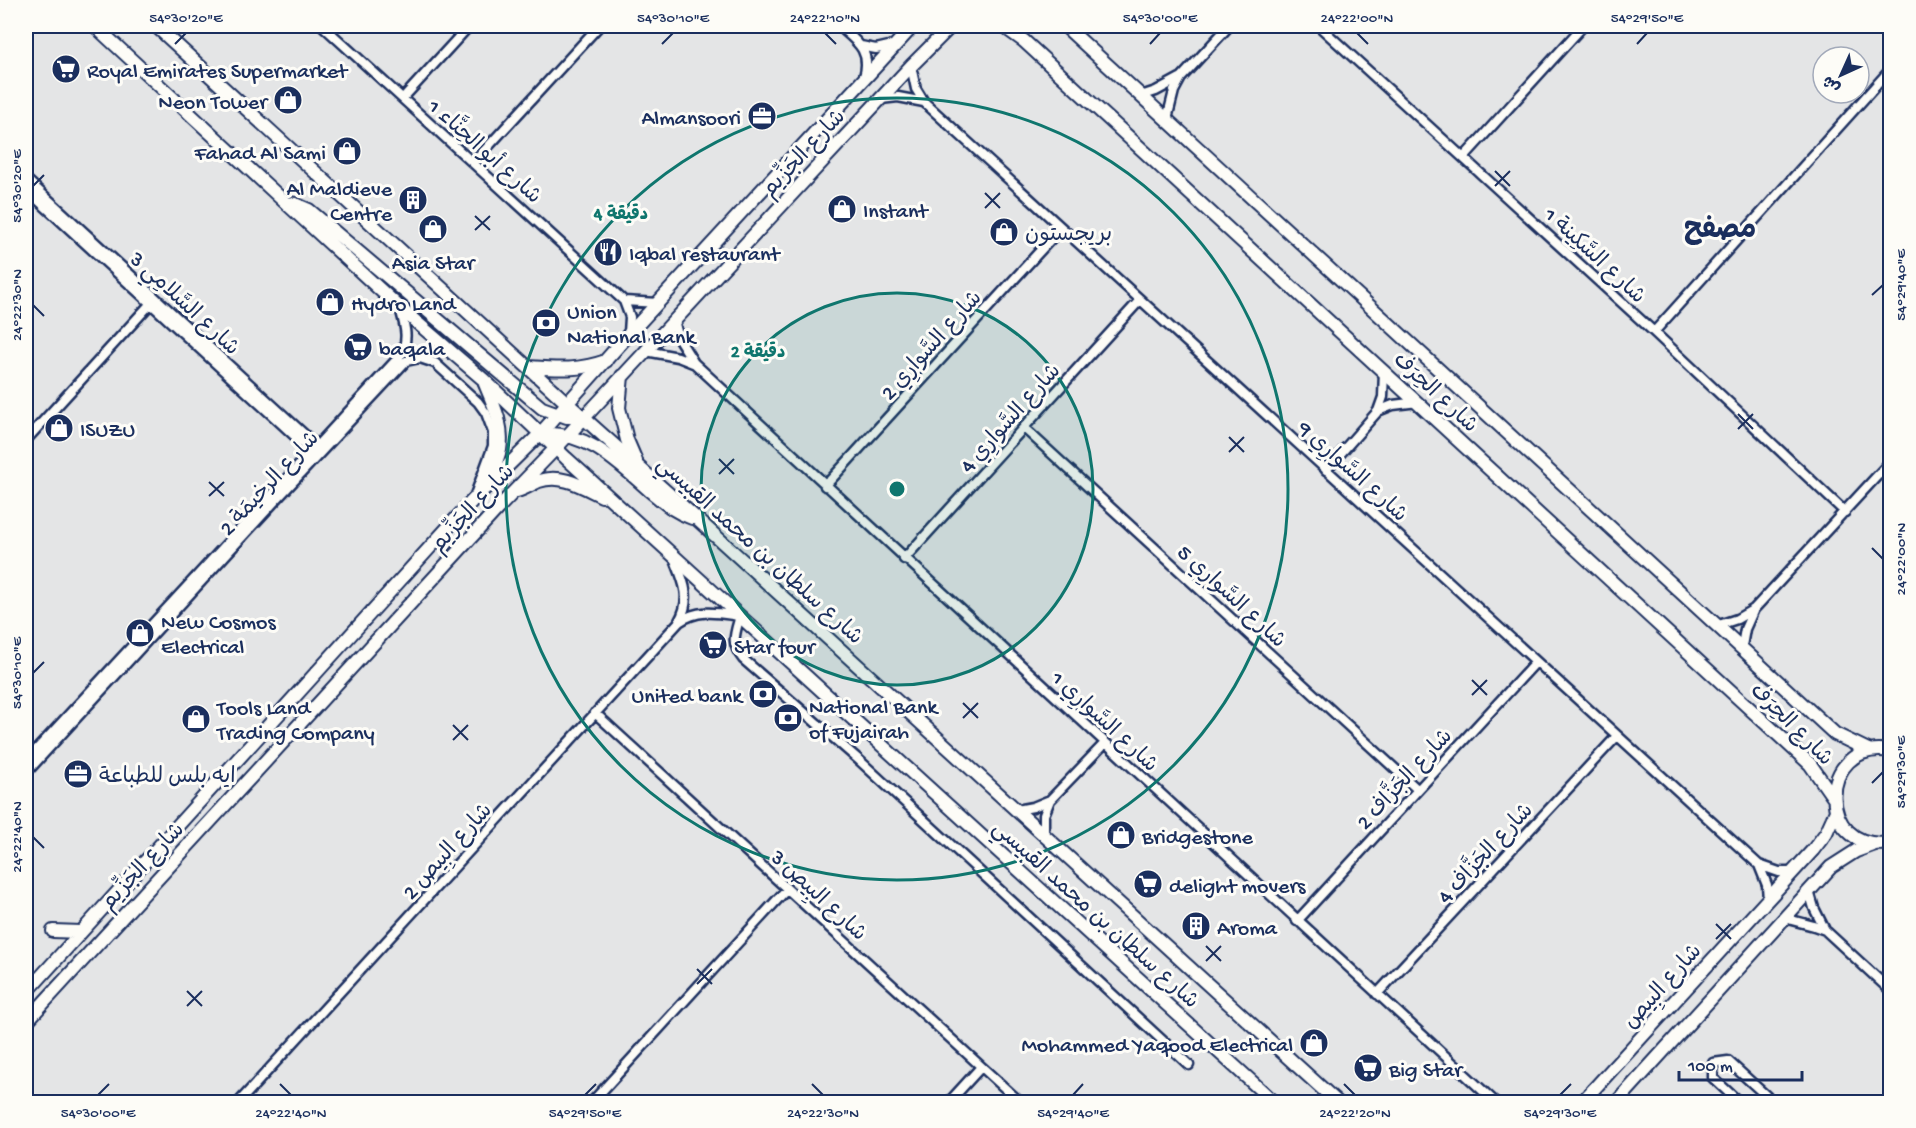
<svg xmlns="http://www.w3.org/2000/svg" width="1916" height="1128" font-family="'Gochi Hand','Playpen Sans Arabic',sans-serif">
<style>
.built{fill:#e4e5e6;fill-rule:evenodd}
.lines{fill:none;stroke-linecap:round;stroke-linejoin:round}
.street-casing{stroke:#1b2f5e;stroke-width:13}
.secondary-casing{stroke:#1b2f5e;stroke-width:16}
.street{stroke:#fdfcf7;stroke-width:8}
.secondary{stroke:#fdfcf7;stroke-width:12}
.ticks{fill:none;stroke:#1b2f5e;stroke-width:2}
.ring{fill:none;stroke:#0f766e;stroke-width:3}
.labels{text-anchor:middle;stroke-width:6;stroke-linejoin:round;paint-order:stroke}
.poi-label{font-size:22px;fill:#1b2f5e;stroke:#fdfcf7;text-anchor:start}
.street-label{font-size:22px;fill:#1b2f5e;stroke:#fdfcf7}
.district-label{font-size:28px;font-weight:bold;fill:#1b2f5e;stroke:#fdfcf7}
.centre{fill:#0f766e;stroke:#fdfcf7;stroke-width:3}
.ring-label{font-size:18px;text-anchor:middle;font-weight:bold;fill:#0f766e;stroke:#fdfcf7;stroke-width:6;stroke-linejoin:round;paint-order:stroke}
.neatline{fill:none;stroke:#1b2f5e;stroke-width:2}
.ticks-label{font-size:15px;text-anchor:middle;fill:#1b2f5e}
</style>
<rect width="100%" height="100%" fill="#f4f4f1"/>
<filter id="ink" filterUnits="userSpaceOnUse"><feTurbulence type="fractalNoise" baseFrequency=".0167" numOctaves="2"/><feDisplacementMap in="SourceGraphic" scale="12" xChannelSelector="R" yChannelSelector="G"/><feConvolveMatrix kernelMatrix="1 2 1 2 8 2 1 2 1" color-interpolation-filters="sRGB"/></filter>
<g filter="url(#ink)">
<!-- built -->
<path class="built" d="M26 26H1890V1102H26ZM1823 57H1859V93H1823Z"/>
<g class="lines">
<!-- street casing -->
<g class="street-casing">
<path id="street" d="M323 26 624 301 630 317 629 333
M839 26C856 41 872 50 864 77
M1319 26 1654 332 1845 512
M861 46 876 49 893 45
M911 66 916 89 924 102 1759 865 1767 885 1768 900
M1141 96 1156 91 1180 78
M403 98 469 26
M881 99 898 97 924 102
M1167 119 1174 91 1181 78 1229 26
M1464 157 1583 26
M473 163 599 26
M26 179 317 446 316 451
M26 189 284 426 312 452 316 453
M624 301 658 303
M674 320 679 339 694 363 1495 1102
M1654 332 1890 70
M646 351 678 357 693 363
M1378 411 1393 405 1418 402
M1024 428 1417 789
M26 440 153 301
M1326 470 1378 411 1383 397 1384 371
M825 486 1061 228
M904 559 1140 300
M675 560C684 582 692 599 679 621
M1719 625 1737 619 1754 609 1890 462
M1742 646 1745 629 1754 609
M595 713 1020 1102
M26 761 399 357C410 341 405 326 400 308
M26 773 275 501 406 361 420 358 435 363 478 402 486 413 493 432V446L475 495
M1017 810 1033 807 1050 800 1105 743
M1044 835V815L1050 800
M1759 865 1779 872H1793
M1809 891 1814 908 1825 930 1890 990
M1784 918 1814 926 1825 930
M1297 921 1536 662
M1377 994 1617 736
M239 1102 679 622C699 608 718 613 740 616 735 634 730 643 743 659L859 760 1189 1065
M592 1102 787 889
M949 1102 981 1067
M1739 1102 1713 1078V1063L1728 1061 1773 1102"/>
</g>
<!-- secondary casing -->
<g class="secondary-casing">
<path id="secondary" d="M95 26 286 203 400 308 484 380 566 458 1274 1102
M156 26 568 404 698 520 1337 1102
M1003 26 1024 41 1810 764 1833 797
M1065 26 1835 734 1870 751
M287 203 295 204 309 210 542 408 567 417H584
M528 367C557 369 578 371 606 361
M622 376 619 408 627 440 636 461
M485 384C494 405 504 426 500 450 497 461 492 472 489 482
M540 434C586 430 617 462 649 490 665 503 672 511 692 518
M517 491C525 489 532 484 539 481 561 473 583 487 602 496
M1890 751C1816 739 1816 854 1890 843
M53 931 81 932
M26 993 472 501 540 434 629 334 913 26
M26 1022 498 508 556 448 911 66 951 26
M1582 1102 1813 850 1826 833 1836 811
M1617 1102 1831 867 1856 851 1875 844"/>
</g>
<!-- street -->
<use href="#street" class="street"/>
<!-- secondary -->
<use href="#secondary" class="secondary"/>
</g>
</g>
<!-- ticks -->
<path class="ticks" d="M825 33 836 44M1357 33 1368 44M175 44 186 33M662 44 673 33M1150 44 1160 33M1637 44 1647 33M1495 171 1510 186M33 186 44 175M1495 186 1510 171M985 193 1000 208M985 208 1000 193M475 216 490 230M475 230 490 216M1872 295 1883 285M33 305 44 316M1738 414 1753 429M1738 429 1753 414M1229 437 1244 452M1229 452 1244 437M719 459 734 474M719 474 734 459M209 482 224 496M209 496 224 482M1872 548 1883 559M33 673 44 662M1472 680 1487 695M1472 695 1487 680M963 703 978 718M963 718 978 703M453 725 468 740M453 740 468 725M1872 783 1883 772M33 837 44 848M1716 924 1731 939M1716 939 1731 924M1206 946 1221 961M1206 961 1221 946M697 969 712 984M697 984 712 969M187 991 202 1006M187 1006 202 991M280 1084 291 1095M812 1084 823 1095M1344 1084 1355 1095M98 1095 109 1084M585 1095 596 1084M1073 1095 1083 1084M1560 1095 1571 1084"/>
<!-- distance rings -->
<circle cx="897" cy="489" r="196" fill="#0f766e" fill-opacity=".12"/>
<g class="ring">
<circle cx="897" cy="489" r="196"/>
<circle cx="897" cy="489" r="391"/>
</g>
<!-- icons -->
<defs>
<g id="supermarket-disc" transform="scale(1.5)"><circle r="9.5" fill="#1b2f5e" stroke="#fdfcf7"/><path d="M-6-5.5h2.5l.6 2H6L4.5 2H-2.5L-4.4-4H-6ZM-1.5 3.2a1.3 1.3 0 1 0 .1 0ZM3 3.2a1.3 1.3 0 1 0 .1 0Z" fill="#fff"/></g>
<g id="shop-disc" transform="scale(1.5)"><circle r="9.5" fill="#1b2f5e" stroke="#fdfcf7"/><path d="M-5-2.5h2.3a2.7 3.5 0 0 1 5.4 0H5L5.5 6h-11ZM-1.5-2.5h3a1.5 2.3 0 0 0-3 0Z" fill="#fff"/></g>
<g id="office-disc" transform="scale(1.5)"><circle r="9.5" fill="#1b2f5e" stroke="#fdfcf7"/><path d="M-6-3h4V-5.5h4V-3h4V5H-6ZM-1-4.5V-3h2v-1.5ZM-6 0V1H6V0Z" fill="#fff"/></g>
<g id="building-disc" transform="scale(1.5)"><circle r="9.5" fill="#1b2f5e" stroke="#fdfcf7"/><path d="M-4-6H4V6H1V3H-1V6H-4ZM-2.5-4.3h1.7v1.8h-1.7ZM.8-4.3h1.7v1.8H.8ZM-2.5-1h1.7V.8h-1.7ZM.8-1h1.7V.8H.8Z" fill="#fff"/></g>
<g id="restaurant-disc" transform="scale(1.5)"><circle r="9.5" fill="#1b2f5e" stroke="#fdfcf7"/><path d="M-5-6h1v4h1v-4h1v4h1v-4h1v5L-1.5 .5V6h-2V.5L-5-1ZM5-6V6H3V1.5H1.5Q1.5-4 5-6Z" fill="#fff"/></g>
<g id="bank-disc" transform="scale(1.5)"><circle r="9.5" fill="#1b2f5e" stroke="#fdfcf7"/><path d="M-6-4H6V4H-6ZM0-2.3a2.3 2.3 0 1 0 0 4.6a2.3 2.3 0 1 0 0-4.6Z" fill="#fff"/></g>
</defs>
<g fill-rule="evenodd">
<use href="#supermarket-disc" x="66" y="69"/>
<use href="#shop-disc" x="288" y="100"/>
<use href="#office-disc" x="762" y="116"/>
<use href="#shop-disc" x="347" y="151"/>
<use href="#building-disc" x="413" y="200"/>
<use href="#shop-disc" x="842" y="209"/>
<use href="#shop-disc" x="433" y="229"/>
<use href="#shop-disc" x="1004" y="232"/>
<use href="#restaurant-disc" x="608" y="252"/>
<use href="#shop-disc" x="330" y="302"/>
<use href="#bank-disc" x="546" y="323"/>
<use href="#supermarket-disc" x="358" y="347"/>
<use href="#shop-disc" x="59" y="428"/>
<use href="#shop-disc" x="140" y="633"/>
<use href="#supermarket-disc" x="713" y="645"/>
<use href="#bank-disc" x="763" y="694"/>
<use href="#bank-disc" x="788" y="718"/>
<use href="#shop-disc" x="196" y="719"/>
<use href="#office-disc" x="78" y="774"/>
<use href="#shop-disc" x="1121" y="835"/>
<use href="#supermarket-disc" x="1148" y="884"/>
<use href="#building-disc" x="1196" y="926"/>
<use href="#shop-disc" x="1314" y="1043"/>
<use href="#supermarket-disc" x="1368" y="1068"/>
</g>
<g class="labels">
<!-- poi labels -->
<g class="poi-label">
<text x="87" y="77">Royal Emirates Supermarket</text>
<text x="267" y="108" text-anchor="end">Neon Tower</text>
<text x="741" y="124" text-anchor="end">Almansoori</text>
<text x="326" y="159" text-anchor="end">Fahad Al Sami</text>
<text x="392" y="195" text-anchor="end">Al Maldieve<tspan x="392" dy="25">Centre</tspan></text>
<text x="863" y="217">Instant</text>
<text x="1025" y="240">بريجستون</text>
<text x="629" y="260">Iqbal restaurant</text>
<text x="433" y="269" text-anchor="middle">Asia Star</text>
<text x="351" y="310">Hydro Land</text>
<text x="567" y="318">Union<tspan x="567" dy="25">National Bank</tspan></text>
<text x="379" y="355">baqala</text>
<text x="80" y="436">ISUZU</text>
<text x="161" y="628">New Cosmos<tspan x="161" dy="25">Electrical</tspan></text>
<text x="734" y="653">Star four</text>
<text x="742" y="702" text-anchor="end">United bank</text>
<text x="809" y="713">National Bank<tspan x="809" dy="25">of Fujairah</tspan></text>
<text x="217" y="714">Tools Land<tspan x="217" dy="25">Trading Company</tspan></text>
<text x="99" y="782">ايه بلس للطباعة</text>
<text x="1142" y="843">Bridgestone</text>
<text x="1169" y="892">delight movers</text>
<text x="1217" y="934">Aroma</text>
<text x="1293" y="1051" text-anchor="end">Mohammed Yaqood Electrical</text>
<text x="1389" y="1076">Big Star</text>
</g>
<!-- street labels -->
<g class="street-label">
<text transform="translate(486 150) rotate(42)" y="8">شارع أبو الحِنَّاء 1</text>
<text transform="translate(802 152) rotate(-47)" y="8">شارع الجَزِّيم</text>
<text transform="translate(1596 254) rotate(43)" y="8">شارع السَّكِينة 1</text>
<text transform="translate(186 302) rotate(43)" y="8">شارع السَّلامِي 3</text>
<text transform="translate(930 344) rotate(-48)" y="8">شارع السَّوارِي 2</text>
<text transform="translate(1437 391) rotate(43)" y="8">شارع الحِرَف</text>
<text transform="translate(1009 417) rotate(-48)" y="8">شارع السَّوارِي 4</text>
<text transform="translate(1354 470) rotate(42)" y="8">شارع السَّوارِي 9</text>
<text transform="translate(268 482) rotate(-47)" y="8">شارع الرخيمَة 2</text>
<text transform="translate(471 507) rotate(-47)" y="8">شارع الجَزِّيم</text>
<text transform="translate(761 549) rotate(42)" y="8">شارع سلطان بن محمد القبيسي</text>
<text transform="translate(1233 595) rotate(43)" y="8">شارع السَّوارِي 5</text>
<text transform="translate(1106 720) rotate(43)" y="8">شارع السَّوارِي 1</text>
<text transform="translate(1793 723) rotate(45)" y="8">شارع الحِرَف</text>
<text transform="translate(1403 778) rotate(-47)" y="8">شارع الجَزَّاف 2</text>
<text transform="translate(446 850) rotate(-48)" y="8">شارع البِيص 2</text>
<text transform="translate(1484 852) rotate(-47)" y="8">شارع الجَزَّاف 4</text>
<text transform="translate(141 865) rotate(-47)" y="8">شارع الجَزِّيم</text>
<text transform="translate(820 894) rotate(43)" y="8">شارع البِيص 3</text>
<text transform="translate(1097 913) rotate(42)" y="8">شارع سلطان بن محمد القبيسي</text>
<text transform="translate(1661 985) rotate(-48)" y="8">شارع البِيص</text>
</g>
<!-- district labels -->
<g class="district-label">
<text x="1720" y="237">مصفح</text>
</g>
</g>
<circle cx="897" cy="489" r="9" class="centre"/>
<g class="ring-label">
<text x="621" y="219">4 دقيقة</text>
<text x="758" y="357">2 دقيقة</text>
</g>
<!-- margin -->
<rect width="1916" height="1128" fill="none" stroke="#fdfcf7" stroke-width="66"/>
<!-- north arrow -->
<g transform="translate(1841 75) rotate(225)"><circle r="28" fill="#fdfcf7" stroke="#a3aaba" stroke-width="1.5"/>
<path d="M0-4.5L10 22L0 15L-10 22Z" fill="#1b2f5e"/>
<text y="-9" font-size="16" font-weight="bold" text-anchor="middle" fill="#1b2f5e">ش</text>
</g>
<!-- scale -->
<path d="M1679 1071v9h123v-9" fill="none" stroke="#1b2f5e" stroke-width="3"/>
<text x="1688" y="1071" font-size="18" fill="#1b2f5e" stroke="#fdfcf7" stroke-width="4.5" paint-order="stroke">100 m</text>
<rect x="33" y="33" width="1850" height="1062" class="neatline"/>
<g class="ticks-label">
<text x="186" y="22">54°30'20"E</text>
<text x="673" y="22">54°30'10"E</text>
<text x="825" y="22">24°22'10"N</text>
<text x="1160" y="22">54°30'00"E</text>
<text x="1357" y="22">24°22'00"N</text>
<text x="1647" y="22">54°29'50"E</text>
<text transform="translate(16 186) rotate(-90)" y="5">54°30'20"E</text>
<text transform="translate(1900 285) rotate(-90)" y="5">54°29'40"E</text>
<text transform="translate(16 305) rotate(-90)" y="5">24°22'30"N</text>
<text transform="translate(1900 559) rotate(-90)" y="5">24°22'00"N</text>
<text transform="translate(16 673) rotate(-90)" y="5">54°30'10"E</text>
<text transform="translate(1900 772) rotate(-90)" y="5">54°29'30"E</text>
<text transform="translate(16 837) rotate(-90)" y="5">24°22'40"N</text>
<text x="98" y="1117">54°30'00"E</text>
<text x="291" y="1117">24°22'40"N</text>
<text x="585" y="1117">54°29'50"E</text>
<text x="823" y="1117">24°22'30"N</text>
<text x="1073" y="1117">54°29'40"E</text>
<text x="1355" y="1117">24°22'20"N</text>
<text x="1560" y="1117">54°29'30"E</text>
</g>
</svg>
